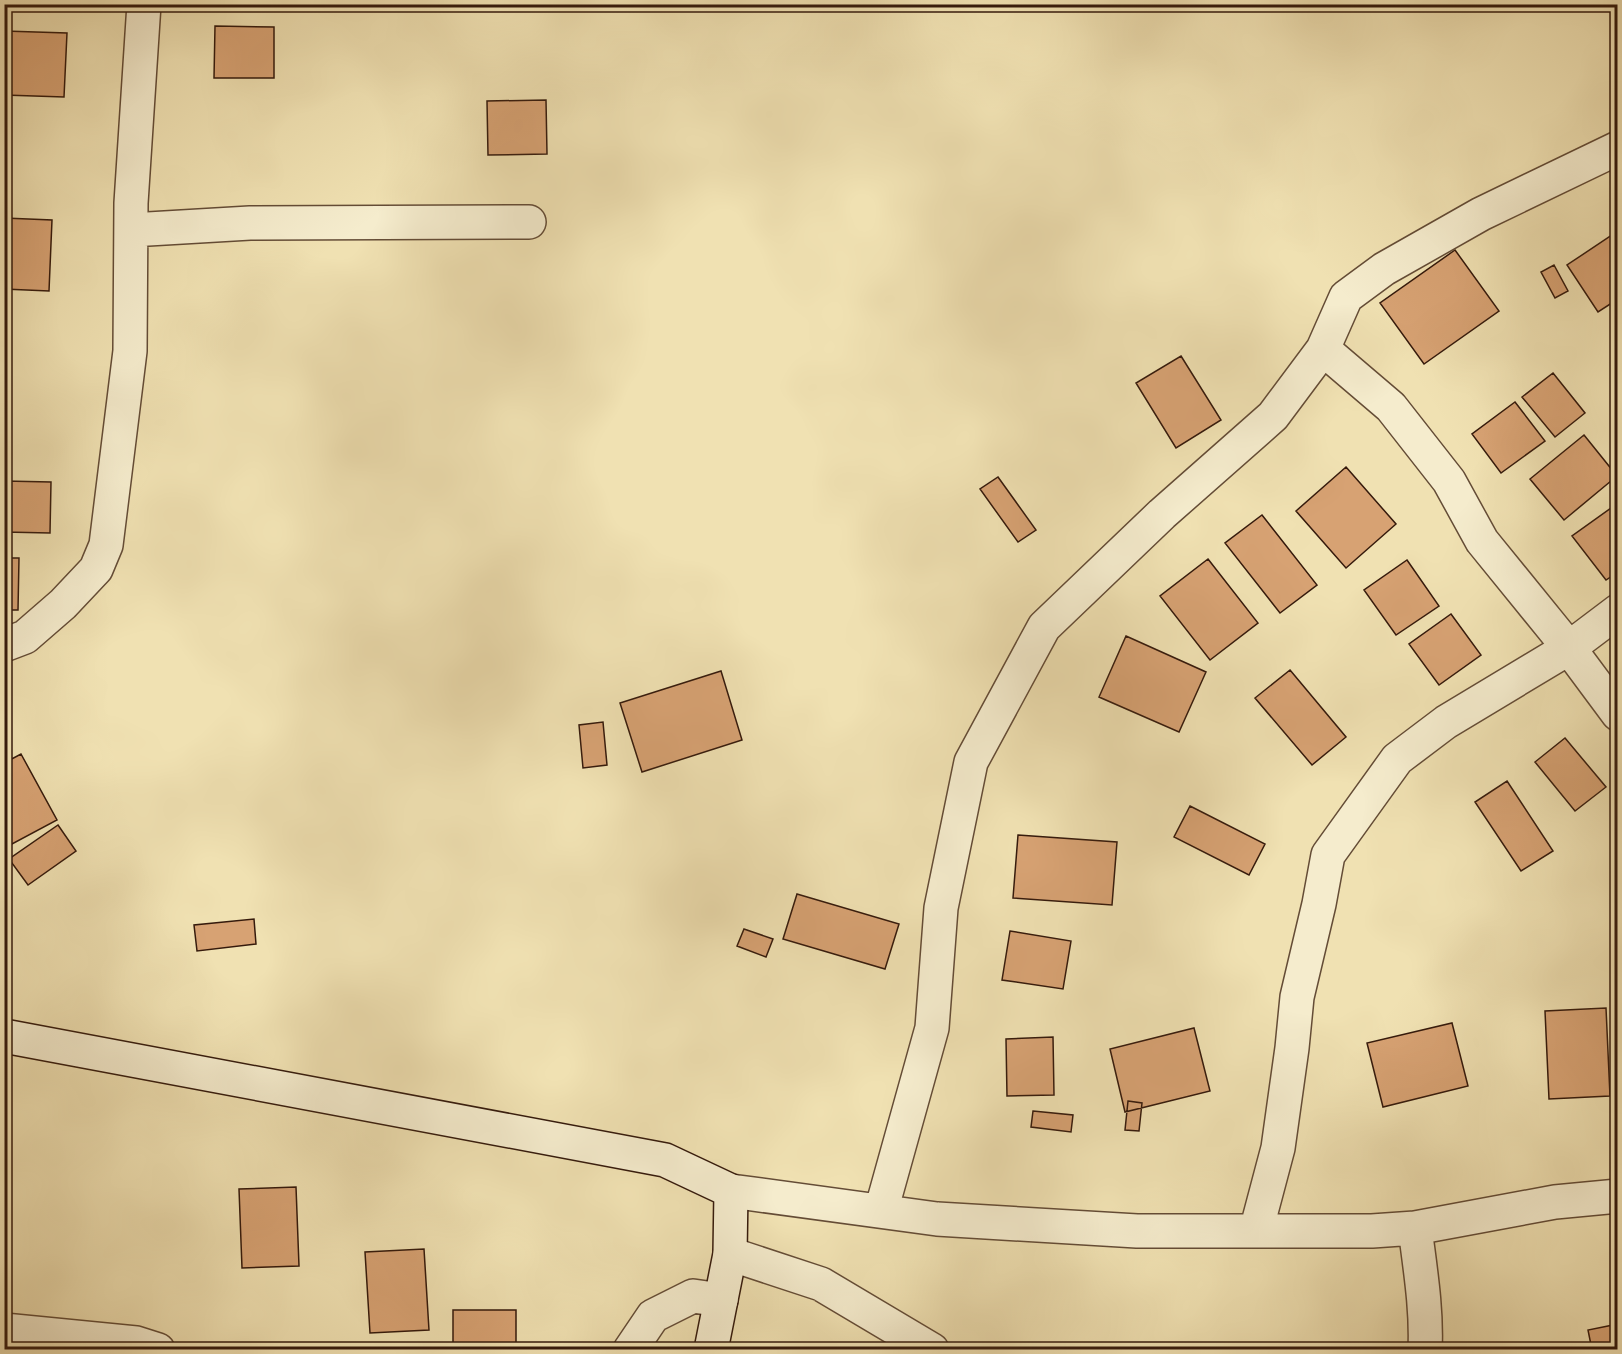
<svg xmlns="http://www.w3.org/2000/svg" width="1622" height="1354" font-family="Alegreya,serif">
<style>
.building{fill:#d7a273;stroke:#351a0c;stroke-width:1.5}
.lines{fill:none;stroke-linecap:round;stroke-linejoin:round}
.street-casing{stroke:#644c36;stroke-width:36}
.secondary-casing{stroke:#351a0c;stroke-width:36}
.street{stroke:#f5eccd;stroke-width:33}
.secondary{stroke:#f5eccd;stroke-width:33}
</style>
<rect width="100%" height="100%" fill="#f0e1b2"/>
<filter id="stains"><feTurbulence type="fractalNoise" baseFrequency=".00333" numOctaves="4"/><feColorMatrix values="0 0 0 0 .2 0 0 0 0 .09 0 0 0 0 .02 0 0 0 .5 -.17"/></filter>
<radialGradient id="worn" r=".72"><stop offset=".6" stop-color="#630" stop-opacity="0"/><stop offset="1" stop-color="#630" stop-opacity=".3"/></radialGradient>
<!-- building -->
<path class="building" d="M215 26 274 27V78H214Z
M4 31 67 33 64 97 4 95Z
M546 100 547 154 488 155 487 101Z
M4 218 52 220 49 291 4 289Z
M1618 231V299L1598 312 1567 265Z
M1455 250 1499 311 1424 364 1380 303Z
M1554 265 1568 291 1555 298 1541 272Z
M1181 356 1221 420 1176 448 1136 383Z
M1553 373 1585 413 1555 437 1522 397Z
M1515 402 1545 441 1501 473 1472 434Z
M1584 435 1617 476 1564 520 1530 479Z
M1346 467 1396 524 1346 568 1296 511Z
M998 477 1036 530 1018 542 980 489Z
M4 481 51 482 50 533 4 532Z
M1618 503V572L1606 580 1572 536Z
M1262 515 1317 585 1280 613 1225 543Z
M4 558H19L18 610H4Z
M1208 559 1258 623 1210 660 1160 596Z
M1407 560 1439 606 1396 635 1364 590Z
M1451 614 1481 655 1439 685 1409 644Z
M1126 636 1206 672 1179 732 1099 697Z
M1290 670 1346 737 1312 765 1255 698Z
M721 671 742 740 642 772 620 703Z
M603 722 607 765 583 768 579 725Z
M1565 738 1606 787 1575 811 1535 762Z
M21 754 57 820 12 844 4 830V763Z
M1507 781 1553 851 1521 871 1475 802Z
M1190 806 1265 844 1249 875 1174 837Z
M58 825 76 851 28 885 9 859Z
M1018 835 1117 842 1112 905 1013 898Z
M797 894 899 924 885 969 783 939Z
M254 919 256 944 197 951 194 925Z
M744 929 773 939 766 957 737 946Z
M1010 931 1071 941 1063 989 1002 980Z
M1606 1008 1610 1096 1549 1099 1545 1011Z
M1452 1023 1468 1086 1383 1107 1367 1043Z
M1194 1028 1210 1091 1125 1112 1110 1049Z
M1053 1037 1054 1095 1007 1096 1006 1039Z
M1128 1101 1142 1103 1139 1131 1125 1130Z
M1033 1111 1073 1115 1071 1132 1031 1127Z
M296 1187 299 1266 242 1268 239 1189Z
M424 1249 429 1330 370 1333 365 1252Z
M453 1310H516V1350H453Z
M1618 1324V1350H1592L1588 1330Z"/>
<g class="lines">
<!-- street casing -->
<g class="street-casing">
<path id="street" d="M131 230 250 223 529 222
M1618 611 1569 648 1618 714
M4 645 25 637 63 604 96 569 106 545 130 351 131 203 144 4
M731 1191 937 1219 1137 1231H1372L1415 1228 1555 1202 1618 1196
M881 1211 932 1028 941 908 971 762 1044 627 1162 514 1273 416 1323 349 1346 297 1384 269 1481 214 1618 148
M1415 1228C1420 1268 1427 1309 1425 1350
M1256 1231 1278 1148 1292 1048 1297 997 1319 904 1328 855 1397 759 1446 722 1569 648 1482 541 1449 481 1391 407 1323 349
M730 1254 821 1284 932 1350
M4 1330 136 1343 158 1350
M630 1350 653 1316 693 1296 721 1300"/>
</g>
<!-- secondary casing -->
<g class="secondary-casing">
<path id="secondary" d="M4 1036 665 1160 731 1191 730 1254 711 1350"/>
</g>
<!-- street -->
<use href="#street" class="street"/>
<!-- secondary -->
<use href="#secondary" class="secondary"/>
</g>
<!-- margin -->
<rect width="1622" height="1354" fill="none" stroke="#f0e1b2" stroke-width="24"/>
<rect x="6" y="6" width="1610" height="1342" fill="none" stroke="#351a0c" stroke-width="3"/>
<rect x="12" y="12" width="1598" height="1330" fill="none" stroke="#351a0c" stroke-width="1.5"/>
<rect width="100%" height="100%" filter="url(#stains)"/>
<rect width="100%" height="100%" fill="url(#worn)"/>
</svg>
